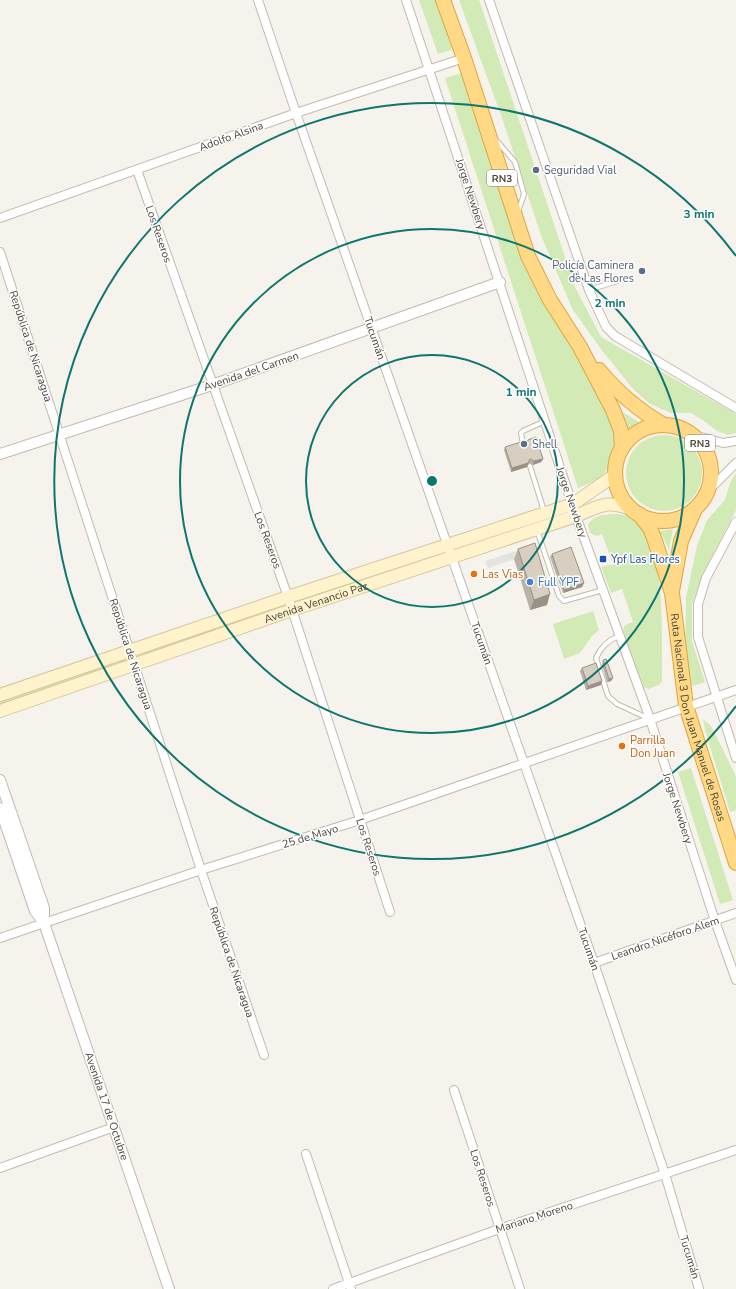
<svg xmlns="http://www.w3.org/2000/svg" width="736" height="1289" font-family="'Nunito Sans',sans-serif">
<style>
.green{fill:#d2eab5}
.parking{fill:#e5e3e0}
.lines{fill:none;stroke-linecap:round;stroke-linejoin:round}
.service-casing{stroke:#c2bbae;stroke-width:6}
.minor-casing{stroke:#c2bbae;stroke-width:10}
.tertiary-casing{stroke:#c2bbae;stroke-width:12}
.secondary-casing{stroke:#d6c79b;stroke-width:14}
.trunk-casing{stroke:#e0a43c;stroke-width:16}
.service{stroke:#fff;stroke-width:4}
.minor{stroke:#fff;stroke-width:8}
.tertiary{stroke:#fff;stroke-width:10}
.secondary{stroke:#fff3cd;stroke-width:12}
.trunk{stroke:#ffd985;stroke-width:14}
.wall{fill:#bab2a6}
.shaded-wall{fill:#979187}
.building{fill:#d8cfc1;stroke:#979187}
.ring{fill:none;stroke:#0f766e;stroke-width:2}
.service-dot{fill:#5c6f8a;stroke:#fff;stroke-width:1.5}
.transit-dot{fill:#1a4fb4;stroke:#fff;stroke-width:1.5}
.food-dot{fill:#e8710a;stroke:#fff;stroke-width:1.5}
.shop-dot{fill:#3f7fe0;stroke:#fff;stroke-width:1.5}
.labels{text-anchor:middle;stroke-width:3;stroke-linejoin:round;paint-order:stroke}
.shield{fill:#fff;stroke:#817c74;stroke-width:1}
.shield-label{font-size:10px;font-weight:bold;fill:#4b4439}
.street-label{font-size:11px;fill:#4b4439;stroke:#fff}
.service-label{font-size:11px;fill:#4e5e75;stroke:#fff;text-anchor:start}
.transit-label{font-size:11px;fill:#164399;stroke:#fff;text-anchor:start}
.food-label{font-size:11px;fill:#c56008;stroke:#fff;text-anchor:start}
.shop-label{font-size:11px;fill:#366cbe;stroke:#fff;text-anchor:start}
.centre{fill:#0f766e;stroke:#fff;stroke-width:2}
.ring-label{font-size:12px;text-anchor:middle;font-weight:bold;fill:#0f766e;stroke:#fff;stroke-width:3;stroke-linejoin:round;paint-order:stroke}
</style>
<rect width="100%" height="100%" fill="#f6f3ec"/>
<!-- green -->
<path class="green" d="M419 0H436L452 50 438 54Z
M459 0H479L575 287 601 337 736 414V433L728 435 717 431 704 421 691 413H671L650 404 633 389 601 349 573 310 542 238 502 118Z
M462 73 547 302 611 419 616 437 610 463 602 478 578 488 445 78Z
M621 411 639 422 629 430Z
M626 473a38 38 0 1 1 76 0a38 38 0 1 1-76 0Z
M736 473V510L702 576 692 604V641L705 682 692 686 685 650 686 597 697 546 707 520 725 500 730 483Z
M613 514C621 514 630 515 636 521 668 551 661 639 662 681L660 684 649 689 643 687 623 630 625 625 633 622 622 589 611 593 601 567 613 564 602 534 597 536 590 533 588 525C593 515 603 515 613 514Z
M673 529 669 550 660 531Z
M432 554 433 560 305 603 303 597Z
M272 607 273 613 145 656 143 650Z
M593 611 599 630 592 636 580 653 564 659 553 624Z
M125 657 127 662 0 705V699Z
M703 719 711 726 734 772 736 777V810L730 812 705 730Z
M691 768 733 900 720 904 678 772Z"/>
<!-- parking -->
<path class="parking" d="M529 547 531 554 488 568 485 561Z"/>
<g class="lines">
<!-- service casing -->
<g class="service-casing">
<path id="service" d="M496 140 515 162 524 194 518 212
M589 290 627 278
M523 444 521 433 523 431 545 421
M530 466 544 511
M537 530 559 596 564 601 603 590
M619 636C608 640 601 647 596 658L608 696 617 704 650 719"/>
</g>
<!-- minor casing -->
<g class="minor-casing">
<path id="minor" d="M258 0 296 113 594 963 665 1174 699 1289
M406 0 576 516 650 719 715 921 736 980
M489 0 589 290 606 327 615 336 736 408
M137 170 288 597 390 912
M0 218 296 113 464 58
M0 252 201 870 264 1055
M693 435 723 443 736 441
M707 492 736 463
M736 522 706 578 698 604V637L736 758
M0 938 201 870 360 820 736 690
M594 963 736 913
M454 1090 520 1289
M306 1154 351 1289
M0 1168 114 1127
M333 1289 499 1229 736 1150"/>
</g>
<!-- tertiary casing -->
<g class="tertiary-casing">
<path id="tertiary" d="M0 454 212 385 500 282
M0 780 44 908V923L169 1289
M0 808 35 911 44 923"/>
</g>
<!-- secondary casing -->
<g class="secondary-casing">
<g id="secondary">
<path d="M0 695 288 597 573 504 615 475"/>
<path id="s1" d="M0 711 292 610 576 516C600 506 607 499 633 510"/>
</g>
</g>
<!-- trunk casing -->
<g class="trunk-casing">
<g id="trunk">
<path d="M443 0 464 58 528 256 550 300 580 347 613 410 621 431 622 448"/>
<path d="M599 370C618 393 638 410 664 425"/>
<circle cx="663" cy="473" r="48"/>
<path id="s2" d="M639 514 650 528 654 538 672 593 686 706 736 863"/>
<path d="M672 591 681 541 695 509"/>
</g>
</g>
<!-- service -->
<use href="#service" class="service"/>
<!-- minor -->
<use href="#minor" class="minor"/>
<!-- tertiary -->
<use href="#tertiary" class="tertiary"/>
<!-- secondary -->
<use href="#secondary" class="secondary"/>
<!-- trunk -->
<use href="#trunk" class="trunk"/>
</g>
<!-- wall -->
<path class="wall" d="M505 447 543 459 541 462 533 465 529 463 527 467 511 472 504 450Z
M518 549 547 605 530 610 514 559Z
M552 554 584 583 582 587 563 593 550 557Z
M603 660 613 678 611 681 607 682 602 664Z
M582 668 602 681 601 685 586 690 580 671Z"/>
<!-- shaded-wall -->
<path class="shaded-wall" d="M530 459 527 467 511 472 512 468Z
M543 459 541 462 533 465 534 461Z
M584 583 582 587 563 593 564 590Z
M550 594 547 605 530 610 534 600Z
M613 678 611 681 607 682 609 679Z
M602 681 601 685 586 690 588 686Z"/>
<!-- building -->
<path class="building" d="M536 437 543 459 534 461 530 459 528 463 512 468 505 447 521 442 525 444 528 440Z
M535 543 550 594 534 600 518 549Z
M571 547 584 583 564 590 552 554Z
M606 659 613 678 609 679 603 660Z
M596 663 602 681 588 686 582 668Z"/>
<!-- distance rings -->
<g class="ring">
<circle cx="432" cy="481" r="126"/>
<circle cx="432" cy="481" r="252"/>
<path d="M736 706A378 378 0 1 1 736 256"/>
</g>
<!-- markers -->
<g class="service-dot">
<circle cx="536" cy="170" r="4"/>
<circle cx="642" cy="271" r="4"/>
<circle cx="524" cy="444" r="4"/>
</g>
<rect class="transit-dot" x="599" y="555" width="8" height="8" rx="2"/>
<g class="food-dot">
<circle cx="474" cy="574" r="4"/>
<circle cx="622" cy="746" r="4"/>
</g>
<circle class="shop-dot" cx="530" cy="582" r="4"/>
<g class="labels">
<!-- shield labels -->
<g class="shield">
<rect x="487" y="170" width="30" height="16" rx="3"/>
<rect x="685" y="435" width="30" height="16" rx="3"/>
</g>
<g class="shield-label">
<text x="502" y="182">RN3</text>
<text x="700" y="447">RN3</text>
</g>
<!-- street labels -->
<g class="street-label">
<text transform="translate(231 136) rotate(-20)" y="4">Adolfo Alsina</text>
<text transform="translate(471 194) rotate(72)" y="4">Jorge Newbery</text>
<text transform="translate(159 234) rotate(71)" y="4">Los Reseros</text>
<text transform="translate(375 338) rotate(71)" y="4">Tucumán</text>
<text transform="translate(31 346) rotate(72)" y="4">República de Nicaragua</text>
<text transform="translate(251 371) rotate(-19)" y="4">Avenida del Carmen</text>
<text transform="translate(572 502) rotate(71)" y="4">Jorge Newbery</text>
<text transform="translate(268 540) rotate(70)" y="4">Los Reseros</text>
<text dy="4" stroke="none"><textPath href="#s1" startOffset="334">Avenida Venancio Paz</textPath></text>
<text transform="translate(482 643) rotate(71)" y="4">Tucumán</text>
<text transform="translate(131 654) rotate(72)" y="4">República de Nicaragua</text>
<text dy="4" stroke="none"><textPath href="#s2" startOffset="214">Ruta Nacional 3 Don Juan Manuel de Rosas</textPath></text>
<text transform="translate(678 808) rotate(72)" y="4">Jorge Newbery</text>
<text transform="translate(310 836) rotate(-17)" y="4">25 de Mayo</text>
<text transform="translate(369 847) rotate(72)" y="4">Los Reseros</text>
<text transform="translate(665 938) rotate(-19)" y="4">Leandro Nicéforo Alem</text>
<text transform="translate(589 949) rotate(71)" y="4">Tucumán</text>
<text transform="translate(232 962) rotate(71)" y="4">República de Nicaragua</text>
<text transform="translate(107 1106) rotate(71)" y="4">Avenida 17 de Octubre</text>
<text transform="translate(483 1178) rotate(72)" y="4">Los Reseros</text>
<text transform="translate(534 1217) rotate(-18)" y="4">Mariano Moreno</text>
<text transform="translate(690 1257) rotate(73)" y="4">Tucumán</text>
</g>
<!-- service labels -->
<g class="service-label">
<text x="544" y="174">Seguridad Vial</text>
<text x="634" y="269" text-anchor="end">Policía Caminera<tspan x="634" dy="13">de Las Flores</tspan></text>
<text x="532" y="448">Shell</text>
</g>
<!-- transit labels -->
<g class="transit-label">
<text x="611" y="563">Ypf Las Flores</text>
</g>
<!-- food labels -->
<g class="food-label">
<text x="482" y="578">Las Vias</text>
<text x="630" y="744">Parrilla<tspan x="630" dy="13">Don Juan</tspan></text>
</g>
<!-- shop labels -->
<g class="shop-label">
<text x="538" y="586">Full YPF</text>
</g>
</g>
<circle cx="432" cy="481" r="6" class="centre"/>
<g class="ring-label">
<text x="699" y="218">3 min</text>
<text x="610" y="307">2 min</text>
<text x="521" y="396">1 min</text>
</g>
</svg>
